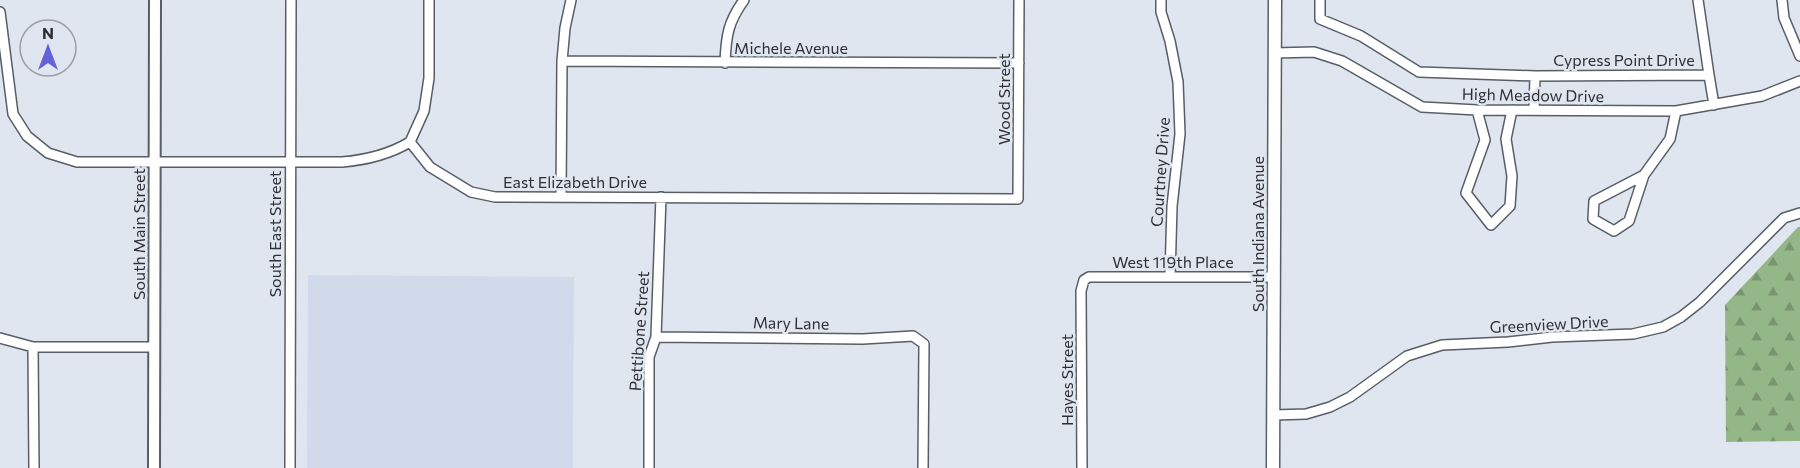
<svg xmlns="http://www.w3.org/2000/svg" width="1800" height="468" font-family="Commissioner,sans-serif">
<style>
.built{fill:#d1daeb}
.forest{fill:url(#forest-firs)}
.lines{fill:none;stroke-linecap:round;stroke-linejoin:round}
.minor-casing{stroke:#585d66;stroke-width:12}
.tertiary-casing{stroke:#585d66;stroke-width:14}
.secondary-casing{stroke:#585d66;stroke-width:15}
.minor{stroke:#fff;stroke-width:9}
.tertiary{stroke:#fff;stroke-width:10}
.secondary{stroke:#fff;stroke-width:12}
.labels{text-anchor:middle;stroke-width:5;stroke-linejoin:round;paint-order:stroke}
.street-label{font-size:16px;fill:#2e3034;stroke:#e0e6f0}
</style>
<defs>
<pattern id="forest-firs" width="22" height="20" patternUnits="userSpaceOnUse" patternTransform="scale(1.5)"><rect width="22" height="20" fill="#94b788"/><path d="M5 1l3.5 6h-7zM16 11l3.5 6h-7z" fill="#799570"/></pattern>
</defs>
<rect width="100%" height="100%" fill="#e0e6f0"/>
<!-- built -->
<path class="built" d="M308 275 574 277 573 468H307Z"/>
<!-- forest -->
<path class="forest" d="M1798 227H1800V441L1726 442 1725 305Z"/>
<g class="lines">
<!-- minor casing -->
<g class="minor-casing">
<path id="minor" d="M1161 0V12L1170 41 1178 82 1180 134 1172 206 1170 277
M1320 0V19L1361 36 1419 72 1535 76 1709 75 1698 0
M1782 0 1784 18 1800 56
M0 12 13 114 27 136 48 153 77 162H342C367 160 388 155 410 142
M1274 53 1314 52 1342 61 1422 107 1477 110 1676 111 1762 96 1800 81
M562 61 1019 63
M725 63C726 36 728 22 744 0
M1709 75 1714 105
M1477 110 1485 140 1466 193 1491 225 1510 206 1512 176 1506 139 1512 110
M1534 110 1535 76
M410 142 430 167 471 192 495 197 1018 199 1019 0
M410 142 424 111 429 78V0
M1644 175 1629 221 1614 231 1593 219 1594 201 1644 175 1670 139 1676 111
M561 196 562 61 565 28 571 0
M656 337 863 339 913 336 924 344 923 468
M0 338 33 347H154
M33 347 34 468
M1274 415 1306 414 1330 407 1350 397 1407 356 1442 345 1508 342 1552 337 1633 334 1663 327 1681 317 1700 302 1784 218 1800 213
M290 468 291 0
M649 468V357L656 337 661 197
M1082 468 1081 291 1084 280 1089 277H1275"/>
</g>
<!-- tertiary casing -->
<g class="tertiary-casing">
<path id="tertiary" d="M154 468 155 0"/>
</g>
<!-- secondary casing -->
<g class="secondary-casing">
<path id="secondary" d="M1273 468 1275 0"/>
</g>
<!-- minor -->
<use href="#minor" class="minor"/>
<!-- tertiary -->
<use href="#tertiary" class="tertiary"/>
<!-- secondary -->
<use href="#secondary" class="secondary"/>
</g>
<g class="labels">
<!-- street labels -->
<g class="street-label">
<text x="791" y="54">Michele Avenue</text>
<text x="1624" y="66">Cypress Point Drive</text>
<text transform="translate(1533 95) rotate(1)" y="6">High Meadow Drive</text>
<text transform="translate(1004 99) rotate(-90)" y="6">Wood Street</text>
<text transform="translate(1160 172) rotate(-86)" y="6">Courtney Drive</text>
<text x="575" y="188">East Elizabeth Drive</text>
<text transform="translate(139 234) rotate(-90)" y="6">South Main Street</text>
<text transform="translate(275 234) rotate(-90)" y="6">South East Street</text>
<text transform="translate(1258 234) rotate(-90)" y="6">South Indiana Avenue</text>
<text x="1173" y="268">West 119th Place</text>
<text transform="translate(791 323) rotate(1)" y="6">Mary Lane</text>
<text transform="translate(1549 324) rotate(-3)" y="6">Greenview Drive</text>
<text transform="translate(639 331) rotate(-86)" y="6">Pettibone Street</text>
<text transform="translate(1067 380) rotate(-90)" y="6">Hayes Street</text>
</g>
</g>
<!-- north arrow -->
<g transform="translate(48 48)"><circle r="28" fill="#e0e6f0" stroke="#999da5" stroke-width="1.5"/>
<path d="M0-4.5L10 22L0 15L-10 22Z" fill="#6461d9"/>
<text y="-9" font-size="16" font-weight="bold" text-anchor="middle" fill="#2e3034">N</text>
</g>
</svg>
